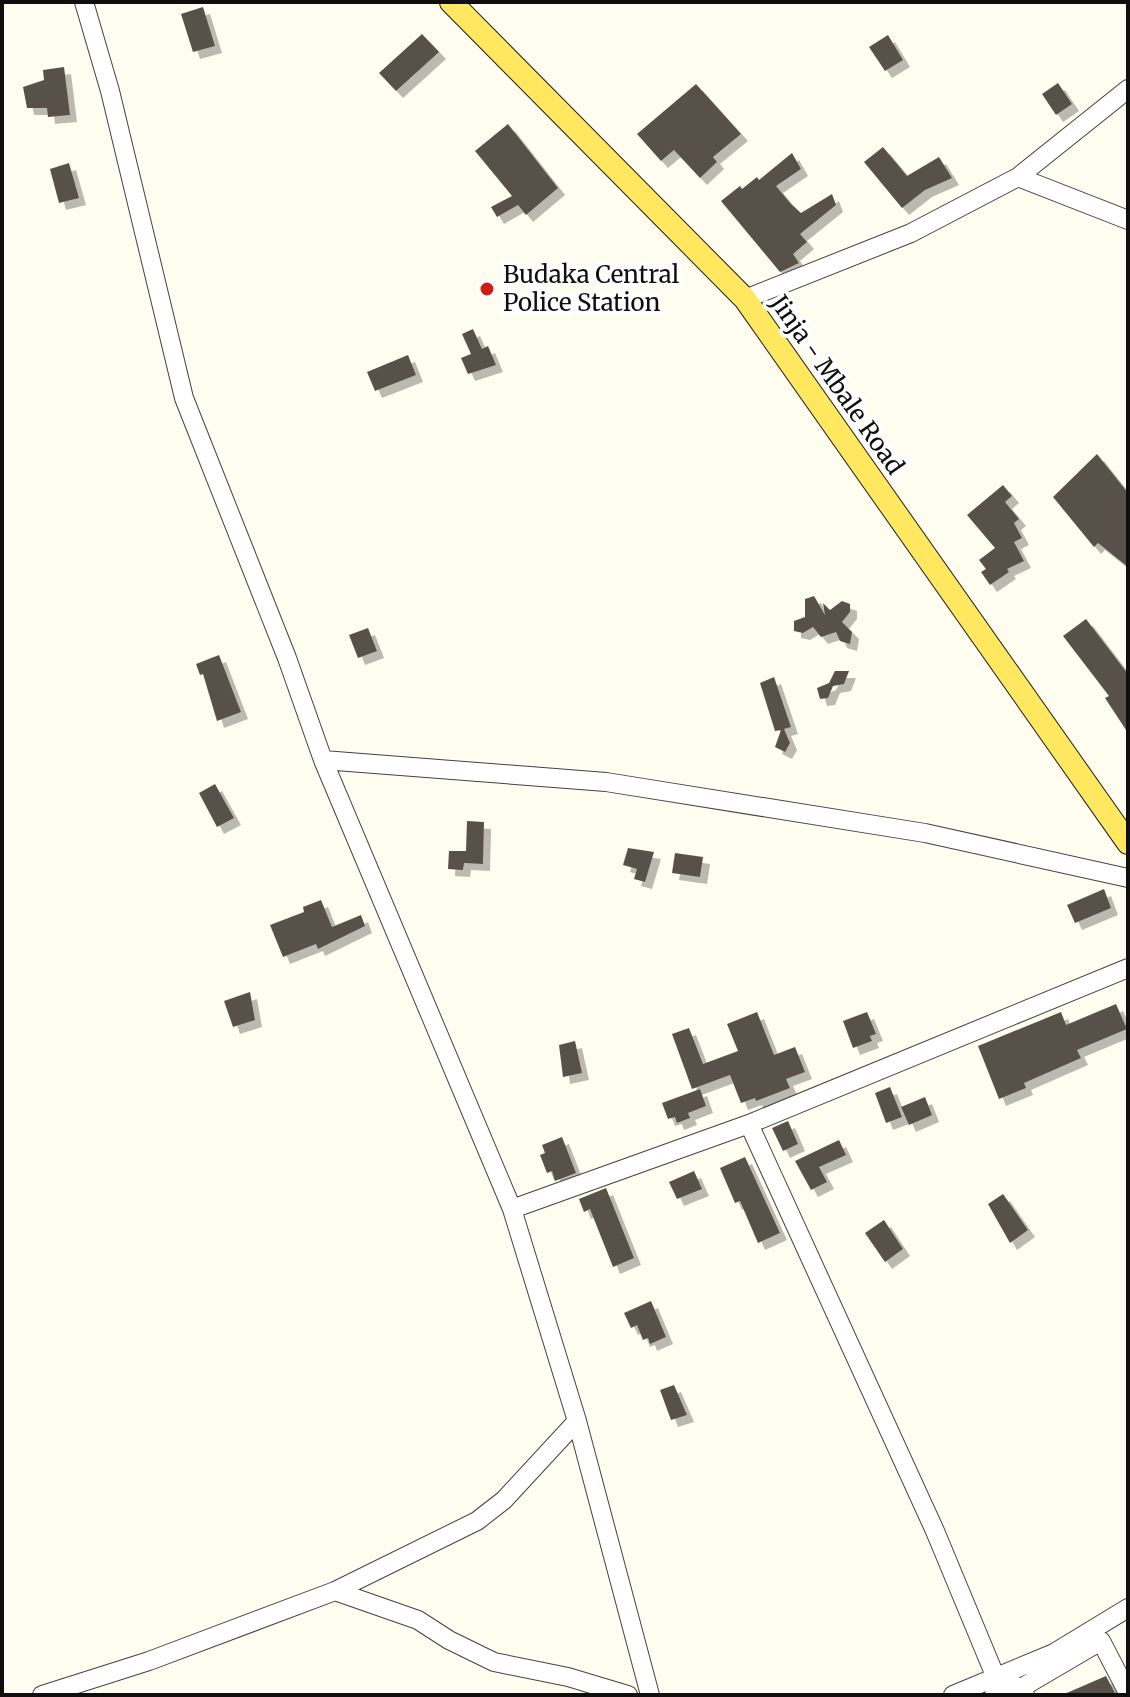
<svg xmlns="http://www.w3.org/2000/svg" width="1130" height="1697" font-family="Merriweather,serif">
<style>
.building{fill:#59514a;filter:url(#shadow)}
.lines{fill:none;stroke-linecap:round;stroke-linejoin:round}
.minor-casing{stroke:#424242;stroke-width:20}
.major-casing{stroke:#202020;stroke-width:24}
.minor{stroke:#fff;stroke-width:18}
.major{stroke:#ffe760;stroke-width:22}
.poi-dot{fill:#cf1e16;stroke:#fff;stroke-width:3}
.labels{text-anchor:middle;stroke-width:8;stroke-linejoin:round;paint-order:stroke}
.poi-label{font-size:24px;fill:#0f0f0f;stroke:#fff;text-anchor:start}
.street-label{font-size:24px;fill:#0f0f0f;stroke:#fff}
</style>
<defs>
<filter id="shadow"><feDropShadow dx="7" dy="7" stdDeviation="0" flood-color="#0004"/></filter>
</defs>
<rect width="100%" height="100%" fill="#fffdf0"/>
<!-- building -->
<path class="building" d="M203 7 215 46 193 52 181 14Z
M422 34 439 52 396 91 379 73Z
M888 35 903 60 885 71 869 47Z
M64 67 70 115 48 117 47 108H27L23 87 44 80 43 70Z
M1058 83 1072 104 1056 115 1042 94Z
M696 84 741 134 713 157 717 162 700 178 674 150 661 161 637 134Z
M508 124 558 188 526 215 518 205 497 217 491 207 512 196 475 151Z
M883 147 907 176 939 157 952 178 925 190 902 208 864 162Z
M792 153 801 169 776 186 791 204 801 213 832 194 836 205 800 234 807 242 793 254 799 263 780 272 721 201 740 186 742 189 757 177 759 180Z
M69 163 79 198 59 203 50 169Z
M473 329 482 349 488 346 496 365 468 374 461 358 471 354 462 334Z
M408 355 416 375 375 391 367 372Z
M1097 454 1128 493V567L1098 543 1094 547 1053 497Z
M1003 485 1012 496 1005 502 1019 519 1014 523 1022 538 1014 542 1024 561 1007 569 1009 572 990 585 981 572 986 569 979 560 995 548 967 515Z
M814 596 825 615 823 603 830 610 842 601 850 604V612L842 622 852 632 850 644 840 641 836 632 821 637 813 627 803 633 794 631V621L805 617V599Z
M1086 619 1128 674V733L1105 698 1109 696 1063 636Z
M368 628 377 651 358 658 349 635Z
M219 655 241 712 217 721 203 674 200 675 196 664Z
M835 671H849L844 684 833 686 828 698 820 699 817 688 829 683Z
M774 677 791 727 784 729 790 743 785 752 775 747 781 730 775 731 760 683Z
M215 784 234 818 217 827 199 793Z
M467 821 484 822 483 864 464 863 463 870 448 869 449 851H466Z
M628 848 654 852 645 882 634 879 637 869 623 865Z
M675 853 703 857 700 877 672 873Z
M1104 889 1111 908 1075 923 1067 905Z
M321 900 332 927 361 915 365 926 318 949 316 944 283 957 270 925 304 912 303 907Z
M250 992 255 1020 233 1027 224 1001Z
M1116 1004 1127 1029 1077 1050 1081 1058 1024 1083 1026 1088 999 1099 978 1046 1061 1012 1066 1025Z
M757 1012 774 1055 795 1047 805 1072 786 1079 790 1088 756 1101 755 1098 741 1103 730 1075 692 1089 672 1034 689 1028 703 1064 738 1051 727 1024Z
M867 1012 876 1034 870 1036 872 1041 853 1048 843 1021Z
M575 1041 582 1073 563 1077 559 1045Z
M890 1087 902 1117 886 1123 875 1093Z
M700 1089 706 1106 688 1113 690 1118 677 1123 675 1117 668 1119 662 1103Z
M925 1097 932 1115 909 1125 901 1107Z
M788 1121 798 1144 783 1151 772 1128Z
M562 1137 576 1173 555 1181 552 1171 547 1173 540 1155 545 1153 542 1145Z
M839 1140 846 1155 819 1167 827 1182 811 1190 795 1161Z
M745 1157 780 1233 758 1243 740 1201 735 1203 720 1168Z
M694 1171 702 1189 677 1199 669 1182Z
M606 1188 634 1258 613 1267 590 1209 584 1212 579 1199Z
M1003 1194 1028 1230 1010 1243 988 1204Z
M884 1220 903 1249 885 1262 865 1233Z
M651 1301 666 1337 650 1344 648 1338 643 1340 637 1325 631 1328 624 1313Z
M674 1385 687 1415 671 1420 660 1390Z
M1106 1676 1116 1695H1062Z"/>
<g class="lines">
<!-- minor casing -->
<g class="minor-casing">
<path id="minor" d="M1018 177 1128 220
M745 299 911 233 1018 177 1128 89
M323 760 606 782 925 833 1128 878
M749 1124 935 1531 996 1678 1021 1688 1025 1695
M512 1209 749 1124 1128 968
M577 1421 650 1695
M335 1591 418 1620 449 1640 494 1662 568 1677 628 1695
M42 1695 149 1661 335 1591 477 1521 504 1500 577 1421 512 1209 323 760 287 658 184 398 110 91 84 2
M953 1695 1054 1653 1128 1608
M994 1695 1021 1688 1101 1641 1128 1693"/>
</g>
<!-- major casing -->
<g class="major-casing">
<path id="major" d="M451 2 745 299 1128 843"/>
</g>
<!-- minor -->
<use href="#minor" class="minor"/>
<!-- major -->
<use href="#major" class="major"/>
</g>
<!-- markers -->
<circle class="poi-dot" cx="487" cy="289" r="8"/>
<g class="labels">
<!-- poi labels -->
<g class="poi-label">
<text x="503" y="283">Budaka Central<tspan x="503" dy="28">Police Station</tspan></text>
</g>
<!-- street labels -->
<g class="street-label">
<text transform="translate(837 385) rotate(55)" y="8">Jinja - Mbale Road</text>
</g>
</g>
<!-- border -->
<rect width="1130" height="1697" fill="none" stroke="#0f0f0f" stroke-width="8"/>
</svg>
